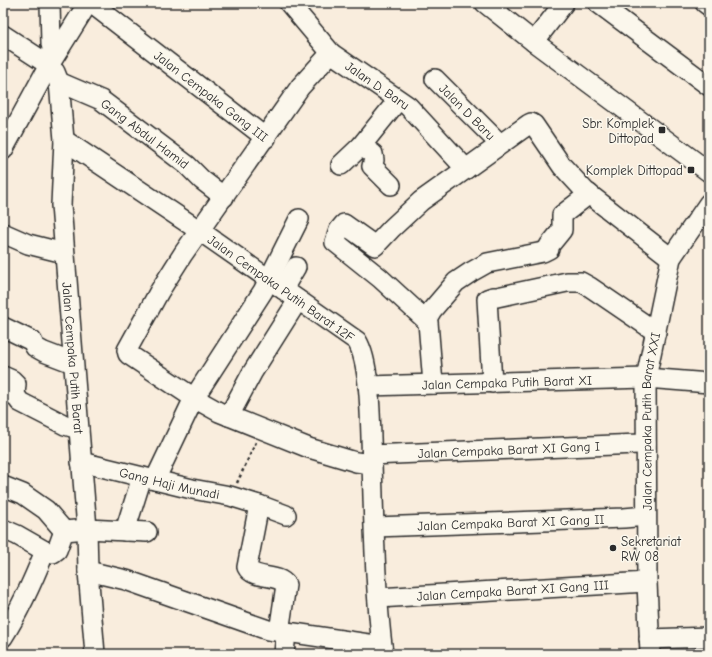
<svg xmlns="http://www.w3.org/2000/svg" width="712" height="657" font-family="'Comic Neue',sans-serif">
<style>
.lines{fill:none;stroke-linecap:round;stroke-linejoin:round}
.minor-casing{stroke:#2b2b2b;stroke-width:22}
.path{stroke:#2b2b2b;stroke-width:2.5;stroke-dasharray:3 3;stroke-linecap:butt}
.minor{stroke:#fbf7ec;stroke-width:19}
.poi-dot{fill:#2b2b2b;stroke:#fbf7ec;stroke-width:1.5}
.labels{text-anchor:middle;stroke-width:3;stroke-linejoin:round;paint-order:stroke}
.street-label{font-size:13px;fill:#2b2b2b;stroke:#fbf7ec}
.poi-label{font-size:13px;fill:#2b2b2b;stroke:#fbf7ec;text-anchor:end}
</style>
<rect width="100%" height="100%" fill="#f9eddd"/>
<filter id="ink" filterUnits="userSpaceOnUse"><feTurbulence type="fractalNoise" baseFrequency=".025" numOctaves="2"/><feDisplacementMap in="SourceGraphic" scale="8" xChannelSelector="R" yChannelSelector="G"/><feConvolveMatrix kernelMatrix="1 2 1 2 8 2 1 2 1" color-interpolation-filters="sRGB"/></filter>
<g filter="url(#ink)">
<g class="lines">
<!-- minor casing -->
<g class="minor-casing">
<g id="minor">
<path d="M50 3 51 44 52 48 56 53"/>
<path id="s1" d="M91 3 266 138"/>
<path id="s2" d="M289 3 331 53 408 106 466 169"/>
<path d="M485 3 534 42 709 172"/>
<path d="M598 3 709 86"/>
<path d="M705 3 709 6"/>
<path d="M3 35 49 65"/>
<path d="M534 42 564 3"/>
<path id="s3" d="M48 67 55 72 59 82 64 140 61 205 87 529 88 571 95 654"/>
<path id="s4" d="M435 79 500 144"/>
<path id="s5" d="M59 82 101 100 187 165 202 180 224 197"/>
<path id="s6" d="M64 140 200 231 357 341C372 366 370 432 372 463 374 527 375 591 383 654"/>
<path d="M361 146 373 154 374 160 372 166 391 185"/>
<path d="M3 150 48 67 88 3"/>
<path d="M341 165 361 146 398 100"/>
<path d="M299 219 263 291 194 398 128 354 127 350 159 292 183 254 300 87 331 53"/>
<path d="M3 233 28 244 64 253"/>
<path d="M283 289 296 267"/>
<path d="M426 320 432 310 456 282 471 272 487 263 543 252 549 249V246L562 230V215L589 194"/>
<path d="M3 327 32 341 35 347 44 352 73 363"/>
<path d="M3 376 12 380 16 384 15 395 20 402 65 425 79 429"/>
<path d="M492 383 487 299 493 297H497L567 282H581L590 287 656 332"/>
<path d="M433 384 428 322 380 278 335 242 339 230 344 224 375 246 392 228 421 201 529 124 531 123 534 125 562 166 585 191 671 258"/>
<path id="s7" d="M368 386 646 378 709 383"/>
<path d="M229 416 252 373 298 300"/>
<path id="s8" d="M371 455 639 444 646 443"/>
<path id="s9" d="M81 462 192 489 230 496 259 505 247 567C253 580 278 573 286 585L279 632"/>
<path d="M155 480 194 398 219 412 309 448 356 462 372 464"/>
<path d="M3 486 23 494 46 510 64 531"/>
<path d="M259 505 286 515"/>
<path id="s10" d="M375 527 624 518 646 516"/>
<path d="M3 529 17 535 45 551 53 553 57 550 64 531 87 529 147 532"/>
<path d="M125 531 142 477"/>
<path d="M88 571 126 580 268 630 294 633 382 646"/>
<path id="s11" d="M378 598 647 582"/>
<path d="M3 637C20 610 33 581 45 551"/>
<path d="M649 639 709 637"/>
<path d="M284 654 286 632"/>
<path id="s12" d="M650 654 647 582 646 378 671 258 709 203"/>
</g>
</g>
<!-- path -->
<path class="path" d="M237 483 256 442"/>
<!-- minor -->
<use href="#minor" class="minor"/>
</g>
</g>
<!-- markers -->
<g class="poi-dot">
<rect x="658" y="126" width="8" height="8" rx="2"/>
<rect x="687" y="166" width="8" height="8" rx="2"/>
<circle cx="613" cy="548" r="4"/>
</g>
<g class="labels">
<!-- street labels -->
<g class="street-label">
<text dy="5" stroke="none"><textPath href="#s2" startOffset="122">Jalan D. Baru</textPath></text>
<text dy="5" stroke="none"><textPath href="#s1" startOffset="152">Jalan Cempaka Gang III</textPath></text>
<text dy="5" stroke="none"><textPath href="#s4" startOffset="46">Jalan D Baru</textPath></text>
<text dy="5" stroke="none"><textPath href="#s5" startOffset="101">Gang Abdul Hamid</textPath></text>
<text dy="5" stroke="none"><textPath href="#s6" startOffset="263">Jalan Cempaka Putih Barat 12F</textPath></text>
<text dy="5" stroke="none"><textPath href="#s3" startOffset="296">Jalan Cempaka Putih Barat</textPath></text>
<text dy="5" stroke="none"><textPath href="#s7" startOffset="139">Jalan Cempaka Putih Barat XI</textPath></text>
<text dy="5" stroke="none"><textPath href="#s12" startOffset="233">Jalan Cempaka Putih Barat XXI</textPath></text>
<text dy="5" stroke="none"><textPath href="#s8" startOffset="138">Jalan Cempaka Barat XI Gang I</textPath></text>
<text dy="5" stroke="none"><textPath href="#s9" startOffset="91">Gang Haji Munadi</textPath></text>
<text dy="5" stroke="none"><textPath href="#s10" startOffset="136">Jalan Cempaka Barat XI Gang II</textPath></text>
<text dy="5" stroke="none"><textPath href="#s11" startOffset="135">Jalan Cempaka Barat XI Gang III</textPath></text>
</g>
<!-- poi labels -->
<g class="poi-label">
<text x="654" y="128">Sbr. Komplek<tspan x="654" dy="15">Dittopad</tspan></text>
<text x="683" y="175">Komplek Dittopad</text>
<text x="621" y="546" text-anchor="start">Sekretariat<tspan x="621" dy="15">RW 08</tspan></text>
</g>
</g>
<!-- margin -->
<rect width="712" height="657" fill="none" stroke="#fbf7ec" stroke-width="16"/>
<rect x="8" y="8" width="696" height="641" fill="none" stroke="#2b2b2b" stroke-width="1.5" filter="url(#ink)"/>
</svg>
